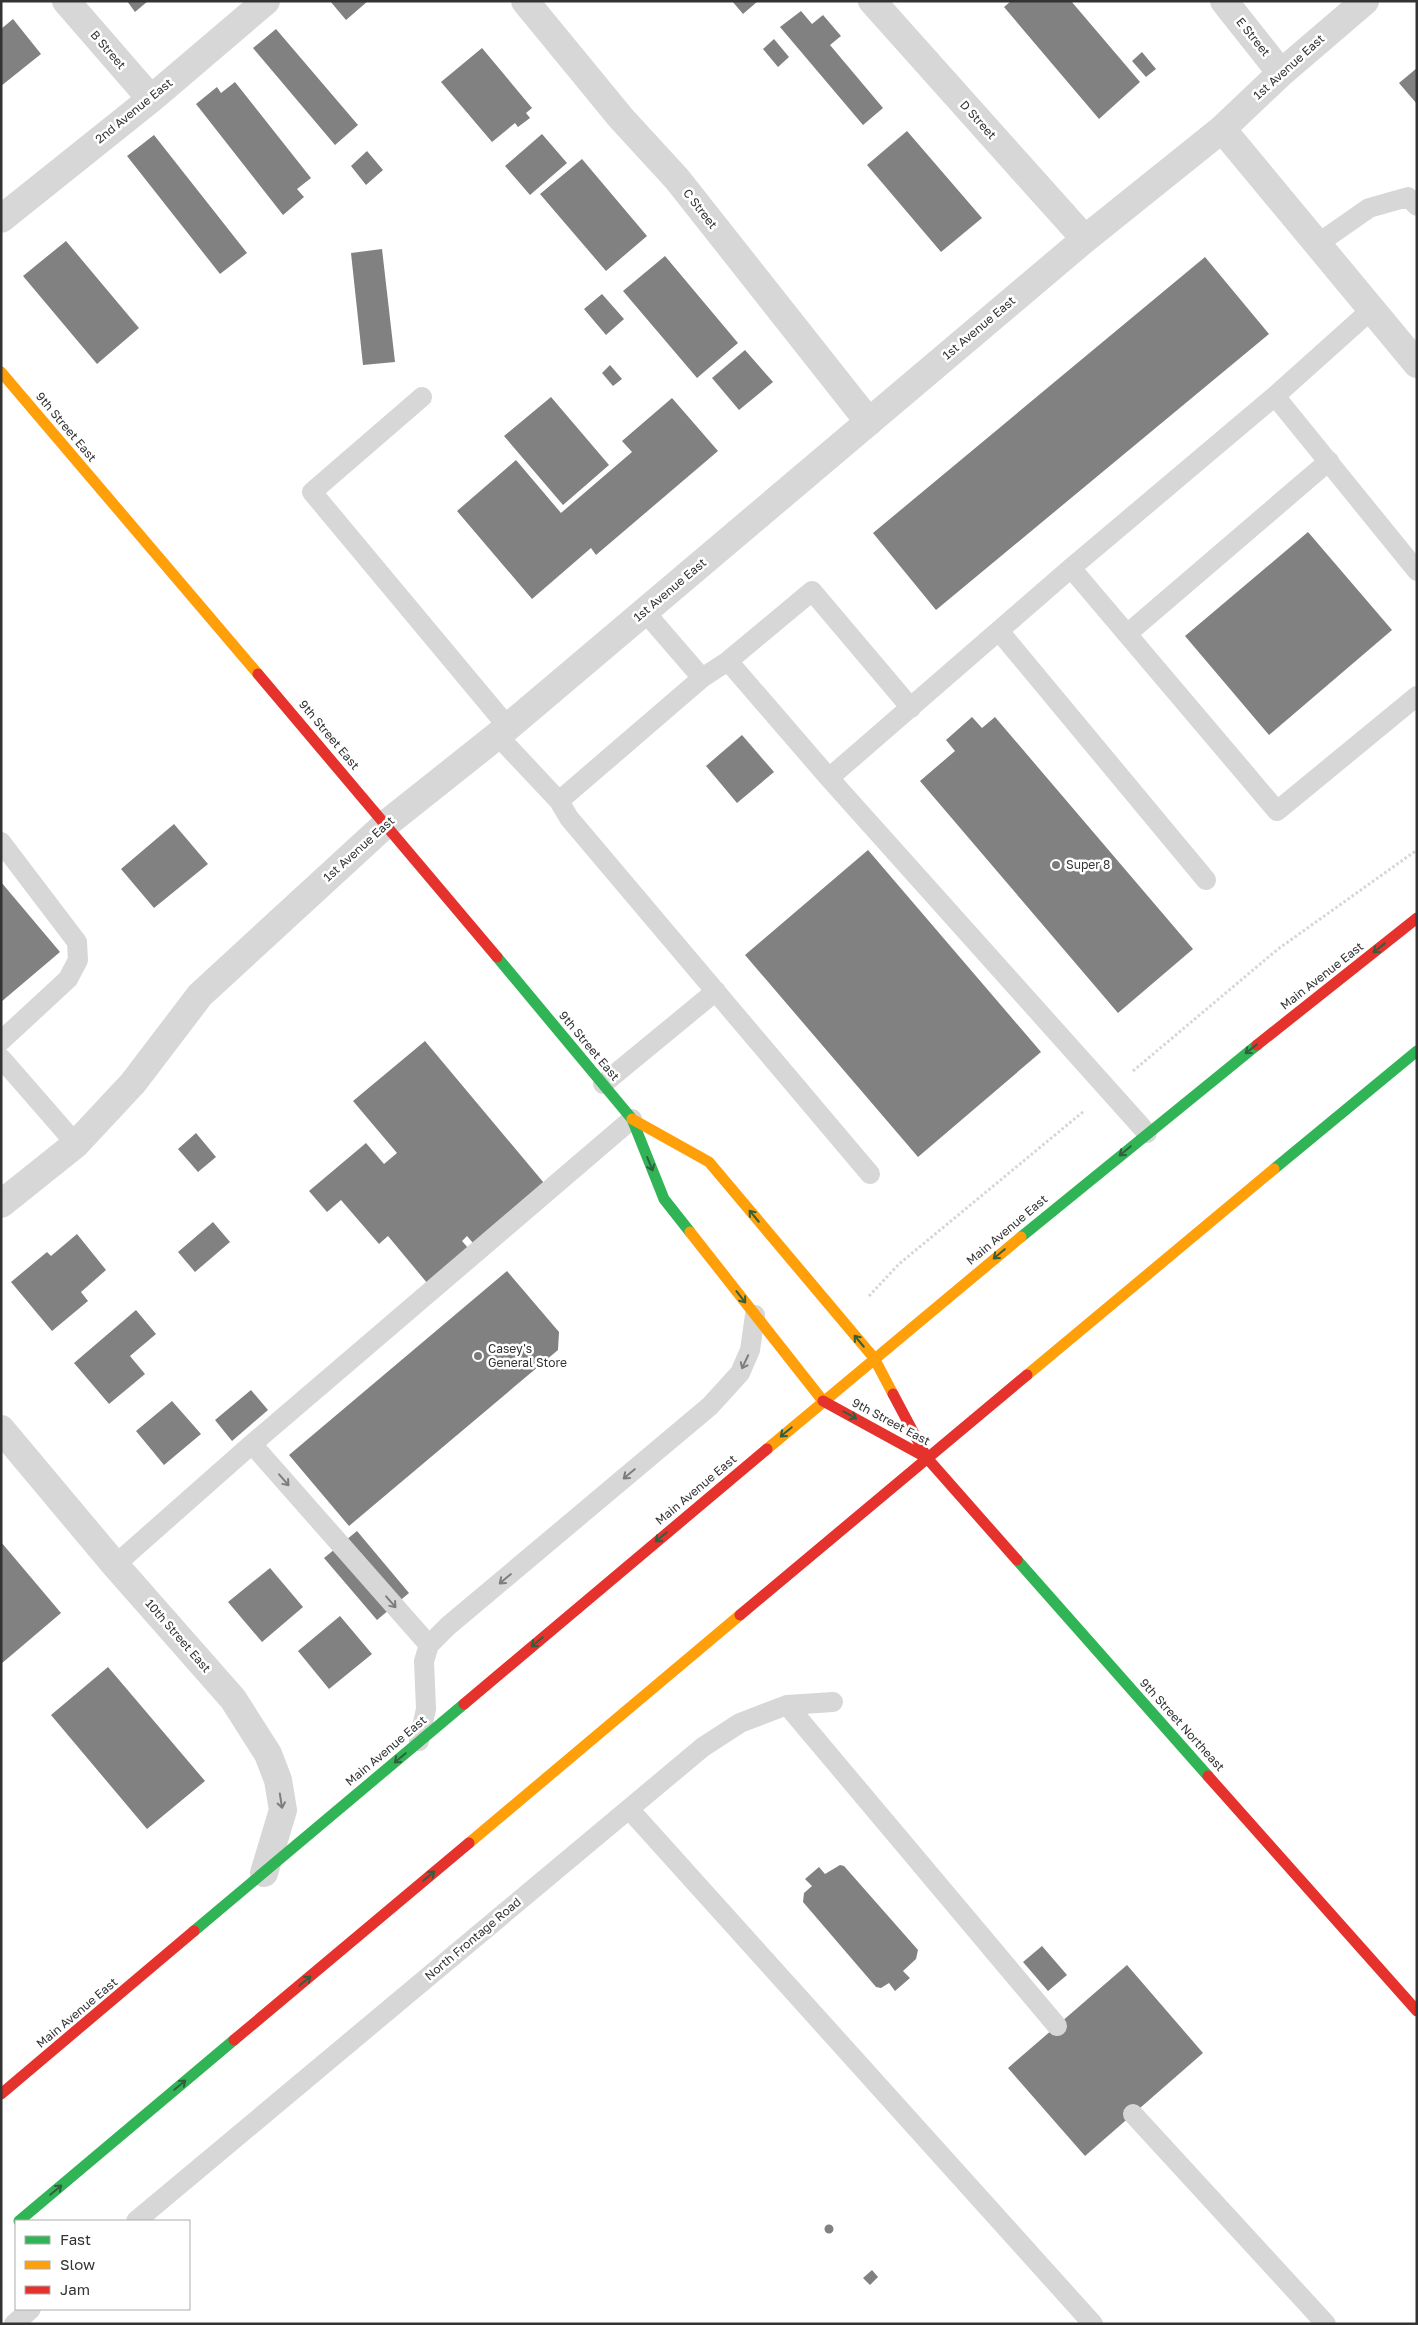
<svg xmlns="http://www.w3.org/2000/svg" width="1418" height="2325" font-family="'Golos Text',sans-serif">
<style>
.building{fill:#818181}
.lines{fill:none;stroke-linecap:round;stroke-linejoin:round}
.path{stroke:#d6d6d6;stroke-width:3;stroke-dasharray:2.5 2.5;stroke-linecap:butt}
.lane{stroke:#d7d7d7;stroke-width:20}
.street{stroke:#d7d7d7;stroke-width:28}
.fast{stroke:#30b455;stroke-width:11}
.slow{stroke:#ff9f0a;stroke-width:11}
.jam{stroke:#e5322d;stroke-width:11}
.oneway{stroke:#32603f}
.oneway2{stroke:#7d7d7d}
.poi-dot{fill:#7a7a7a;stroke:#fff;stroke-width:2}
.labels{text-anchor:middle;stroke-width:5;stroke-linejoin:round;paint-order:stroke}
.street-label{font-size:12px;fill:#333;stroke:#fff}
.poi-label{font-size:12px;fill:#333;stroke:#fff;text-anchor:start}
</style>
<rect width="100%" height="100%" fill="#fff"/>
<!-- building -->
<path class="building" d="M127 1H148L135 12Z
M330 1H368L346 20Z
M732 1H758L743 14Z
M1011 1H1071L1140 82 1099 119 1004 7Z
M801 11 812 24 823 15 841 36 830 45 883 108 863 125 780 27Z
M13 19 41 54 1 86V29Z
M276 29 358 125 335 145 253 48Z
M774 39 789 57 778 67 763 49Z
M482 48 532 108 526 113 530 118 518 127 515 123 492 142 441 82Z
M1142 52 1156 69 1146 77 1132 61Z
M1417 68V104L1399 83Z
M235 82 311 178 297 189 304 197 283 215 196 104 217 87 221 93Z
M907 131 982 218 941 252 867 165Z
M542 134 567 163 530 195 505 166Z
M154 135 247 253 220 274 127 156Z
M367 151 383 170 366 185 351 166Z
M582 159 647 236 606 271 540 194Z
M66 241 139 328 97 364 23 276Z
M382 249 395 362 363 365 351 253Z
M665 256 738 343 697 378 623 291Z
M1205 257 1269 334 936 610 873 533Z
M602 294 624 319 606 335 584 309Z
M745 350 773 382 739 410 712 378Z
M610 365 622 379 613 386 602 373Z
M551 397 609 465 563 505 504 436Z
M672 398 718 451 596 555 591 548 532 599 457 511 516 460 561 513 632 452 622 441Z
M1308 532 1392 630 1269 735 1185 636Z
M972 717 982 728 995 717 1193 949 1118 1013 920 781 955 751 946 740Z
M742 735 774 772 737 803 706 766Z
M174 824 208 864 154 908 121 869Z
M868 850 1041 1052 918 1157 745 955Z
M1 882 60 952 1 1002Z
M425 1041 549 1189 478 1249 467 1236 462 1241 469 1249 428 1284 388 1236 379 1244 341 1200 327 1212 309 1191 366 1143 384 1164 397 1153 353 1101Z
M196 1133 216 1157 198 1172 178 1149Z
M213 1222 230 1242 195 1272 178 1252Z
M77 1234 106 1270 81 1292 88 1301 52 1331 11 1282 47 1252 51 1256Z
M507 1271 559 1332 558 1350 349 1526 289 1455Z
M136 1310 156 1334 130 1356 145 1374 109 1404 74 1363Z
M251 1390 268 1410 232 1441 215 1420Z
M172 1401 201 1434 164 1465 136 1431Z
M357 1531 409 1593 377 1620 324 1558Z
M1 1542 61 1613 1 1664Z
M270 1568 303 1607 262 1642 228 1602Z
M340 1616 372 1654 329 1689 298 1651Z
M108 1667 205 1781 147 1829 51 1715Z
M840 1865 844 1866 918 1950 916 1959 903 1971 910 1978 895 1991 889 1983 881 1988 876 1987 803 1902 804 1893 812 1886 805 1879 819 1867 825 1874Z
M1042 1946 1067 1975 1048 1991 1023 1962Z
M1127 1965 1203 2053 1085 2156 1008 2068Z
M824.5 2229a4.5 4.5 0 1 1 9 0a4.5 4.5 0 1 1-9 0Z
M872 2270 878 2277 870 2285 863 2278Z"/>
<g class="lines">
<!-- path -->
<path class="path" d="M1133 1071 1278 949 1417 850
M869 1296 899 1264 1084 1111"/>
<!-- lane -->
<path class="lane" d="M1316 245 1369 208 1408 197 1417 206
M1275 396 1417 571
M422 397 312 492 508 727
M1071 568 1277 811 1417 696
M645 612 702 678
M999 631 1206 880
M1127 634 1329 461
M728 661 829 778 1147 1133
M497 735 559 801
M829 778 1071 568 1275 396 1371 310
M1 842 77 942 78 960 68 979 1 1041
M1 1058 76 1144
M603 1084 716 991
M870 1174 569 818 559 801 702 678 728 661 812 591 911 708
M252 1444 429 1645
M115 1565 252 1444 632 1119
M787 1705 1057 2026
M419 1741 426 1709 424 1661 429 1645 448 1626 710 1406 740 1373 750 1350 755 1315
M629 1809 1093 2324
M1133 2114 1326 2324
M136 2221 703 1747 740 1723 787 1705 833 1702
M14 2324 31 2309"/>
<!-- street -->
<path class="street" d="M66 1 151 99
M525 1 621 118 677 179 869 422
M872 1 1085 239
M1224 1 1281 73
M1222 129 1417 364
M1 219 151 99 266 1
M1 1204 76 1144 133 1083 200 995 386 824 508 727 1085 239 1222 129 1281 73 1365 1
M1 1429 115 1565 233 1699 268 1754 278 1780 283 1810 264 1873"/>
<!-- fast -->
<path class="fast" d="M497 957 632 1119 664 1199 690 1232
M1274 1169 1417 1051
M1021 1237 1257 1045
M1017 1560 1208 1776
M194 1931 464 1704
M19 2221 234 2040"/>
<!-- slow -->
<path class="slow" d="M1 372 258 674
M632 1119 709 1162 874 1358 893 1394
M690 1232 823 1401
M1027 1375 1274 1169
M767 1449 1021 1237
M469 1843 740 1615"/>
<!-- jam -->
<path class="jam" d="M258 674 497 957
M1257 1045 1417 918
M893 1394 927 1458 1017 1560
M823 1401 927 1458
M740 1615 1027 1375
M464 1704 767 1449
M1208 1776 1417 2011
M234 2040 469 1843
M1 2094 194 1931"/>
</g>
<!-- one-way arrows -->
<defs><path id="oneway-shaft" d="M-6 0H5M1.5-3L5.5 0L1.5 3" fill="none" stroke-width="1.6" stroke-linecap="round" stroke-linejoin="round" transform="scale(1.25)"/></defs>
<g class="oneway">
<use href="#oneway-shaft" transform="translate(1379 948) rotate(142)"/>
<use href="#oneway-shaft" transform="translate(1251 1049) rotate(142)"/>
<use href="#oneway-shaft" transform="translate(1125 1151) rotate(140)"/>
<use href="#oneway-shaft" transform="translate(650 1164) rotate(68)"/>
<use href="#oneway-shaft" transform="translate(754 1216) rotate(-130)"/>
<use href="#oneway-shaft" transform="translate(999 1254) rotate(140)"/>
<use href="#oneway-shaft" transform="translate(741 1297) rotate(52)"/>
<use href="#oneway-shaft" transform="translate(859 1341) rotate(-130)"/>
<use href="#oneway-shaft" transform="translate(850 1415) rotate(29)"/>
<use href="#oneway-shaft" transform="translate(786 1432) rotate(140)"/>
<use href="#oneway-shaft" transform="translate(661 1537) rotate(140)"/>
<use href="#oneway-shaft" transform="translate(537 1642) rotate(140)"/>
<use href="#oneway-shaft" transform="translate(400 1758) rotate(140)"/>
<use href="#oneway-shaft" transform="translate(429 1876) rotate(-40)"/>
<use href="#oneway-shaft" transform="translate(305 1981) rotate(-40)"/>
<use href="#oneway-shaft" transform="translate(180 2085) rotate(-40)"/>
<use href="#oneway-shaft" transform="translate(56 2190) rotate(-40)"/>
</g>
<g class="oneway2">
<use href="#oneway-shaft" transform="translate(745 1362) rotate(115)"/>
<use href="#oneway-shaft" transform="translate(629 1474) rotate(140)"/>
<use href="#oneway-shaft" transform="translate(284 1480) rotate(49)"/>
<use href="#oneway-shaft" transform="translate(505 1579) rotate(140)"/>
<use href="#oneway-shaft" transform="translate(391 1602) rotate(49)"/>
<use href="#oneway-shaft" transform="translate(281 1801) rotate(81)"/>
</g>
<!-- markers -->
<g class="poi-dot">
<circle cx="1056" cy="865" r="5"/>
<circle cx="478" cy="1356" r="5"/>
</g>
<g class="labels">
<!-- street labels -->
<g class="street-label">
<text transform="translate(1253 37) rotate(51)" y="4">E Street</text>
<text transform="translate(108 50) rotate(49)" y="4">B Street</text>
<text transform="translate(1289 67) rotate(-42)" y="4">1st Avenue East</text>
<text transform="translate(134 111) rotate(-39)" y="4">2nd Avenue East</text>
<text transform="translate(978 120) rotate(48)" y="4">D Street</text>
<text transform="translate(700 209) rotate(52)" y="4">C Street</text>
<text transform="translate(979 328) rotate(-40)" y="4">1st Avenue East</text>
<text transform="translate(66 427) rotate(50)" y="4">9th Street East</text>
<text transform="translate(670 590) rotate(-40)" y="4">1st Avenue East</text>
<text transform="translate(329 735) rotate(50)" y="4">9th Street East</text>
<text transform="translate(359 849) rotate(-42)" y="4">1st Avenue East</text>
<text transform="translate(1322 976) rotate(-38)" y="4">Main Avenue East</text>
<text transform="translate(589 1046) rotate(50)" y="4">9th Street East</text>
<text transform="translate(1007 1230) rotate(-40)" y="4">Main Avenue East</text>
<text transform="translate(891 1422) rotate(28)" y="4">9th Street East</text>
<text transform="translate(696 1490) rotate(-40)" y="4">Main Avenue East</text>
<text transform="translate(178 1636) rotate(49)" y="4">10th Street East</text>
<text transform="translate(1182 1725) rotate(48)" y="4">9th Street Northeast</text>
<text transform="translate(386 1751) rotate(-40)" y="4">Main Avenue East</text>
<text transform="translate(473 1939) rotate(-40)" y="4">North Frontage Road</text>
<text transform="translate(77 2013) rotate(-40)" y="4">Main Avenue East</text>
</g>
<!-- poi labels -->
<g class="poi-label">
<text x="1066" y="869">Super 8</text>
<text x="488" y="1353">Casey's<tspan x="488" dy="14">General Store</tspan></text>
</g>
</g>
<!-- border -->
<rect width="1418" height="2325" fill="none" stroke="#333333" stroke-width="5"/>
<!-- legend -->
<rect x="15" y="2220" width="175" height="90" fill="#ffffff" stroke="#adadad"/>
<rect x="25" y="2236" width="25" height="8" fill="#30b455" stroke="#adadad"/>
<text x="60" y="2245" font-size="15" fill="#333333">Fast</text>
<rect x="25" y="2261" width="25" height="8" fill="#ff9f0a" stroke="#adadad"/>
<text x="60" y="2270" font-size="15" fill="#333333">Slow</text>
<rect x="25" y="2286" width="25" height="8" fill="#e5322d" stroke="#adadad"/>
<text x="60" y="2295" font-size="15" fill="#333333">Jam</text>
</svg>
